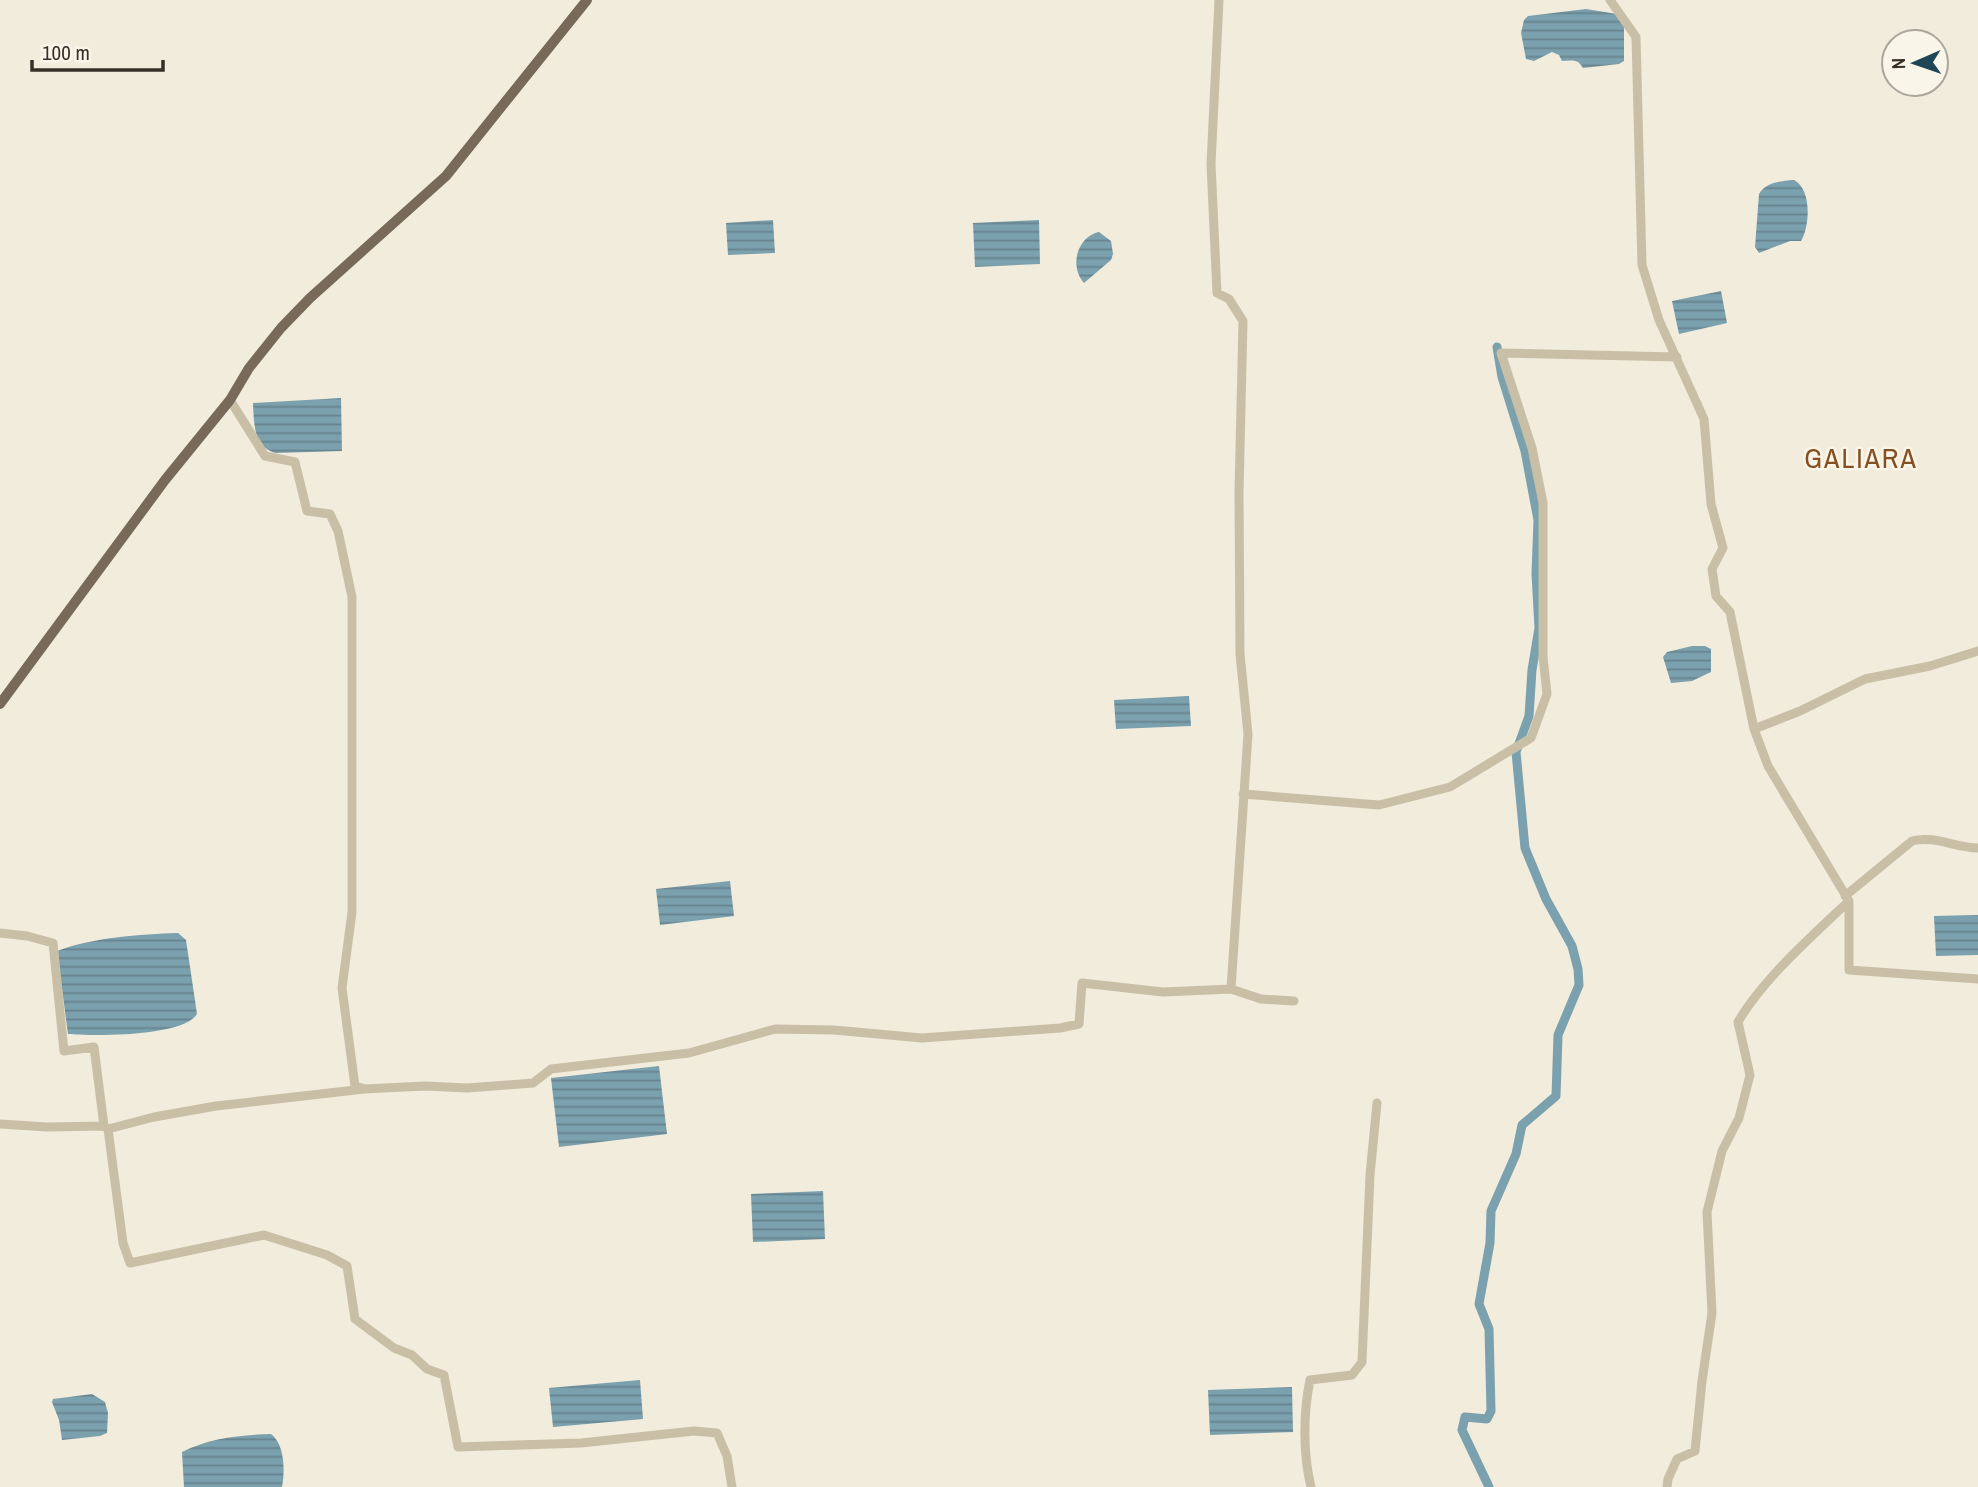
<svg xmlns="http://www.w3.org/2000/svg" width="1978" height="1487" font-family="'Archivo Narrow',sans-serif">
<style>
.water{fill:url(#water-rules)}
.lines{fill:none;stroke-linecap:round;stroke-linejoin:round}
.canal{stroke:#7ba0ae;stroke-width:9}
.minor{stroke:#c9bfa7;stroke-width:9}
.major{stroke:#786a59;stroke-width:10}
.labels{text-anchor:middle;stroke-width:5;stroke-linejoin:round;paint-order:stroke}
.quarter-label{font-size:28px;letter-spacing:2px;fill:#845022;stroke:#f9f5e8}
</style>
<defs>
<pattern id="water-rules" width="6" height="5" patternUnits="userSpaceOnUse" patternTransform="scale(1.75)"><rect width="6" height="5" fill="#7ba0ae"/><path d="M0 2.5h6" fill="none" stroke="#66838e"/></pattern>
</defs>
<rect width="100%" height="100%" fill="#f1ecdb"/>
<!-- water -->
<path class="water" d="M1586 9 1617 14 1624 26V61L1619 64 1583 68C1577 58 1572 61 1562 61L1559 55 1552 52 1534 61 1526 59 1521 33 1524 20 1528 16Z
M1794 180C1812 189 1810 226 1801 241H1790L1759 253 1755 247 1759 194C1766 182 1781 181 1794 180Z
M773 220 775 253 728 255 726 223Z
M1039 220 1040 264 975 267 973 223Z
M1099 232 1111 241 1113 254 1111 260 1084 283C1069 266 1077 237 1099 232Z
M1721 291 1727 323 1679 334 1672 301Z
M341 398 342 451 276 453C253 447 254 423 253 403Z
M1692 646H1705L1711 649V672L1692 681 1671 683 1663 657 1667 652Z
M1189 696 1191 726 1116 729 1114 700Z
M730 881 734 916 660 925 656 889Z
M1978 915V955L1936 956 1934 916Z
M178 933 186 940 197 1014C183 1037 93 1036 68 1034L57 951C91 938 141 934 178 933Z
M659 1066 667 1134 559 1147 551 1078Z
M823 1191 825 1239 753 1242 751 1194Z
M640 1380 643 1419 553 1427 549 1388Z
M1292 1387 1293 1432 1210 1435 1208 1390Z
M92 1394 105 1402 108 1413 107 1433 100 1436 62 1440 59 1420 52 1402 53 1399Z
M271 1434C285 1445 285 1470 282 1487H184L182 1452C209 1438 241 1435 271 1434Z"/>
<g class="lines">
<!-- canal -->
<path class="canal" d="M1489 1487 1462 1430 1465 1417 1487 1419 1491 1411 1489 1329 1479 1304 1490 1243 1491 1211 1516 1154 1522 1125 1556 1096 1558 1035 1579 985 1578 969 1572 946 1546 899 1525 848 1516 752 1529 716 1532 670 1539 628 1536 574 1538 520 1525 451 1502 377 1497 347"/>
<!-- minor -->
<path class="minor" d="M1610 0 1636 37 1642 265 1659 320 1704 419 1711 504 1723 548 1712 569 1716 596 1730 612 1754 729 1768 766 1849 901V970L1978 979
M230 400 265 456 295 462 307 511 330 514 338 531 352 597V912L342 988 355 1086 362 1088
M1754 729 1800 711 1865 679 1930 666 1978 651
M1243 794 1379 805 1450 787 1531 738 1547 694 1543 657V503L1532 448 1501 353 1677 357
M1845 896 1912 841C1935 835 1955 848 1978 848
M0 933 27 936 53 943 64 1051 94 1047 104 1126 108 1129
M1231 989 1261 999 1294 1001
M0 1124 47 1127 104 1126
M732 1487 727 1456 717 1433 694 1431 581 1443 458 1447 444 1375 427 1369 412 1355 394 1348 355 1319 347 1266 327 1255 264 1235 130 1263 123 1243 108 1129 154 1117 216 1106 364 1089 425 1086 467 1088 533 1083 551 1069 689 1053 775 1029 834 1030 922 1038 1060 1028 1079 1024 1082 983 1163 992 1231 989 1248 734 1240 654 1239 492 1243 321 1229 299 1217 293 1211 164 1219 0
M1311 1487C1303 1454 1303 1414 1310 1380L1352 1375 1362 1362 1370 1175 1377 1103
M1667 1487 1668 1479 1677 1459 1695 1451 1702 1381 1712 1313 1707 1212 1722 1151 1739 1118 1750 1075 1738 1022C1762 980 1813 935 1849 901"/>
<!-- major -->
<path class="major" d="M0 704 165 480 230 400 249 368 281 328 310 298 446 176 587 0"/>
</g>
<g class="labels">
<!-- quarter labels -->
<g class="quarter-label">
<text x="1861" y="468">GALIARA</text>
</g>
</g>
<!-- north arrow -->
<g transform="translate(1915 63) rotate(268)"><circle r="33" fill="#f9f5e8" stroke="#aba69b" stroke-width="2"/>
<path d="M0-5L12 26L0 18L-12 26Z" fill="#1e4657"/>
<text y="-10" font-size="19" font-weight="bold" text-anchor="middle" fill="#362f28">N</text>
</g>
<!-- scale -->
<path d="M32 60v10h131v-10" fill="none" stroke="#362f28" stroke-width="3.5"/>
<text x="42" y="60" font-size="21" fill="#362f28" stroke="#f9f5e8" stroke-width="5" paint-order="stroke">100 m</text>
</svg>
